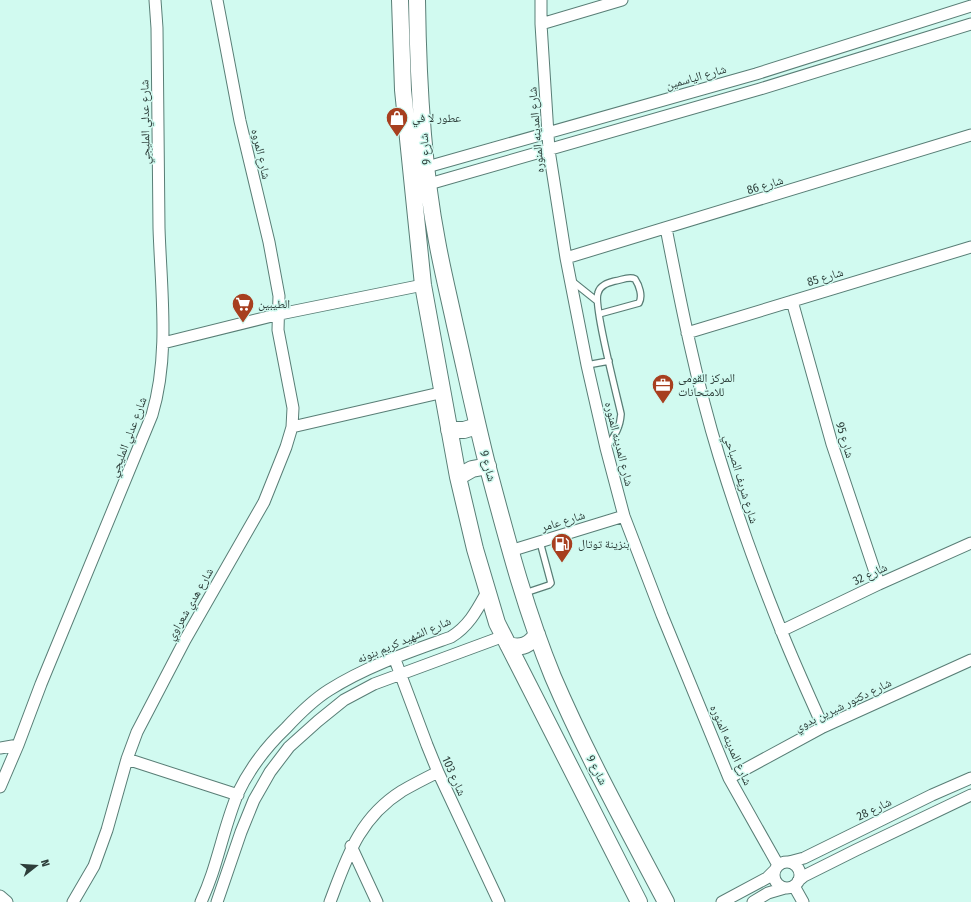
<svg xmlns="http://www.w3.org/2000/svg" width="971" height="902" font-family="'Fira Sans Condensed','Noto Naskh Arabic',sans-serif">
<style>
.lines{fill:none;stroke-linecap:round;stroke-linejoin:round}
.lane-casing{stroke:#597e76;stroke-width:8}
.street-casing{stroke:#597e76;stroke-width:13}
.secondary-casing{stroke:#597e76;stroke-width:18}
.lane{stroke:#fff;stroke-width:5.5}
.street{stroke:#fff;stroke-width:11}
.secondary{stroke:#fff;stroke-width:16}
.labels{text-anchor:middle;stroke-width:3;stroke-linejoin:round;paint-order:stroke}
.street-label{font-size:12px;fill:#2d3e3a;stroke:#d1faf0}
.poi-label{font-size:12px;fill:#2d3e3a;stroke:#d1faf0;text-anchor:start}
</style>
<rect width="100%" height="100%" fill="#d1faf0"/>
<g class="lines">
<!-- lane casing -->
<g class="lane-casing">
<path id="lane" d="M572 281 597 301
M599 314 639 303C643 296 639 285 635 279 629 276 622 280 615 281 608 283 600 285 598 293 593 304 617 396 621 414 620 429 614 436 606 448
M587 365 609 361
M525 593 549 585 551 583 540 542"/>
</g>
<!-- street casing -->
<g class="street-casing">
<path id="street" d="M541 0V24L549 150 566 258 587 365 606 448 624 516 662 615 729 778 778 865
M541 24 622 0
M427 167 756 74 971 6
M429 184 760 89 971 24
M666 228C681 305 696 381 719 456 737 515 758 573 781 630 794 663 809 695 823 727
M566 258 971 135
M792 301 832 444 879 584
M687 333 971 247
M163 343 280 314 423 285
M292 427 444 392
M510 551 624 516
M781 631 879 584 971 543
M394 657 427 745 438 772 499 902
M0 748 18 745
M127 759 238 795
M729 778 823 727 971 660
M0 787 18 745 41 684 152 415C170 355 161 291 159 228 158 162 158 95 157 28L155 0
M351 846 377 902
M774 875a13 13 0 1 1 26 0a13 13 0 1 1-26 0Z
M789 862 804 858 932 795 971 778
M798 881 804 876 856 850 971 795
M794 886 803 902
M0 896 7 902
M73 902 94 866 107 830 127 759 137 732 185 640 264 502 286 447 292 427 293 408 278 330 279 296 269 242 240 121 217 0
M201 902C205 893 209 883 212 874 221 847 227 819 238 793 250 768 266 747 286 728 299 714 313 700 329 690 367 666 409 652 451 637 469 626 477 610 487 592
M217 902 241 832 254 800 270 772 289 747 318 721 344 700 374 684 504 636
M330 902C347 857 359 818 402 791 414 784 426 778 438 772
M722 902 767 878 775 870
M753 902 768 893 785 888"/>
</g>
<!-- secondary casing -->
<g class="secondary-casing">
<path id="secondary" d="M400 0 403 90 423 285 458 477 475 549 497 623 639 902
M417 0C418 80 422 163 437 241 442 269 449 297 455 325 466 373 476 421 488 468 507 539 525 609 553 677 586 754 627 828 666 902
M449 430H464L477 426
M458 477 472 469 488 466
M508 645C521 649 530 645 537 634"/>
</g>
<!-- lane -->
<use href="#lane" class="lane"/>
<!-- street -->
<use href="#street" class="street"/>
<!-- secondary -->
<use href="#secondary" class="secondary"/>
</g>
<!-- icons -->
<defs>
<g id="shop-pin" transform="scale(1.15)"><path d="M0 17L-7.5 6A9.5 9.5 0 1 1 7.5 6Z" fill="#a73f1f" stroke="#d1faf0"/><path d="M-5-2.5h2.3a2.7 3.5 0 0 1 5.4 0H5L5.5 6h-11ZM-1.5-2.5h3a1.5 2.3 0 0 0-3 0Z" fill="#fff"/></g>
<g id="supermarket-pin" transform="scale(1.15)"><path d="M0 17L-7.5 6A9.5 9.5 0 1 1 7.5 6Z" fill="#a73f1f" stroke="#d1faf0"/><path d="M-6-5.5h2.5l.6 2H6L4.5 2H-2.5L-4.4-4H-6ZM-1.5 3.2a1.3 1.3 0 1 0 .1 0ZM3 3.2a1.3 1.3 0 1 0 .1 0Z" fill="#fff"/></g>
<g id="office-pin" transform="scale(1.15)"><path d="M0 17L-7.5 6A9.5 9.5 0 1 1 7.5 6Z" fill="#a73f1f" stroke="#d1faf0"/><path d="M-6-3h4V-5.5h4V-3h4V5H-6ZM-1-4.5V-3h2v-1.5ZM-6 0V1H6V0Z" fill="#fff"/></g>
<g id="fuel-pin" transform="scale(1.15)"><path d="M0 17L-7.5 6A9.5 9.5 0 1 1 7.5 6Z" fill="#a73f1f" stroke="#d1faf0"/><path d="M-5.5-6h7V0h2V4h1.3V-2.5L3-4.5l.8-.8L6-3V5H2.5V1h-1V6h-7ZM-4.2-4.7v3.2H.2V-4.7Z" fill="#fff"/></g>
</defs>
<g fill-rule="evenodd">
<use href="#shop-pin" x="397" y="118"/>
<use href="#supermarket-pin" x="243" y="304"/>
<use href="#office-pin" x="663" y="385"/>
<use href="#fuel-pin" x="562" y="544"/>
</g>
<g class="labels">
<!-- street labels -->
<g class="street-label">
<text transform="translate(696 77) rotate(-16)" y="4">شارع الياسمين</text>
<text transform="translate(145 122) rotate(-91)" y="4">شارع عدلي المليجي</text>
<text transform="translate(536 130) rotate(-95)" y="4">شارع المدينه المنوره</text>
<text transform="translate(425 149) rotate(-96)" y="4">شارع 9</text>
<text transform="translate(261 154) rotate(77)" y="4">شارع المروه</text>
<text transform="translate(765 185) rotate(-17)" y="4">شارع 86</text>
<text transform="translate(825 277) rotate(-17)" y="4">شارع 85</text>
<text transform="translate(128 437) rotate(-69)" y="4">شارع عدلي المليجي</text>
<text transform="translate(845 440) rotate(73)" y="4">شارع 95</text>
<text transform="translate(619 444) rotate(76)" y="4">شارع المدينه المنوره</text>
<text transform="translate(488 466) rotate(75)" y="4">شارع 9</text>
<text transform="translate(741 479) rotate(73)" y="4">شارع شريف الصباحي</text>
<text transform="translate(563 521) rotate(-17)" y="4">شارع عامر</text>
<text transform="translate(870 574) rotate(-25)" y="4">شارع 32</text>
<text transform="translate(190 604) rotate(-60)" y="4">شارع هدي شعراوي</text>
<text transform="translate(404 640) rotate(-23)" y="4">شارع الشهيد كريم بنونه</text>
<text transform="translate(843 705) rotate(-26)" y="4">شارع دكتور شيرين بدوي</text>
<text transform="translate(731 745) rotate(66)" y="4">شارع المدينه المنوره</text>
<text transform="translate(597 770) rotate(63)" y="4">شارع 9</text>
<text transform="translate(454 776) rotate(66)" y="4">شارع 103</text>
<text transform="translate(874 809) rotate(-26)" y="4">شارع 28</text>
</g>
<!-- poi labels -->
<g class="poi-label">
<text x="412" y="122">عطور لا في</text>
<text x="258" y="308">الطيبين</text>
<text x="678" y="382">المركز القومى<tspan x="678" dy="14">للامتحانات</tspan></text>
<text x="578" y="548">بنزينة توتال</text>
</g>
</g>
<!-- north arrow -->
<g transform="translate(36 866) rotate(73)" stroke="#d1faf0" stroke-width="3" paint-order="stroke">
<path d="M0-3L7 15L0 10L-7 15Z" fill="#2d3e3a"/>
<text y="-6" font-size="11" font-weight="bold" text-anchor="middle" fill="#2d3e3a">N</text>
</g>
</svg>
